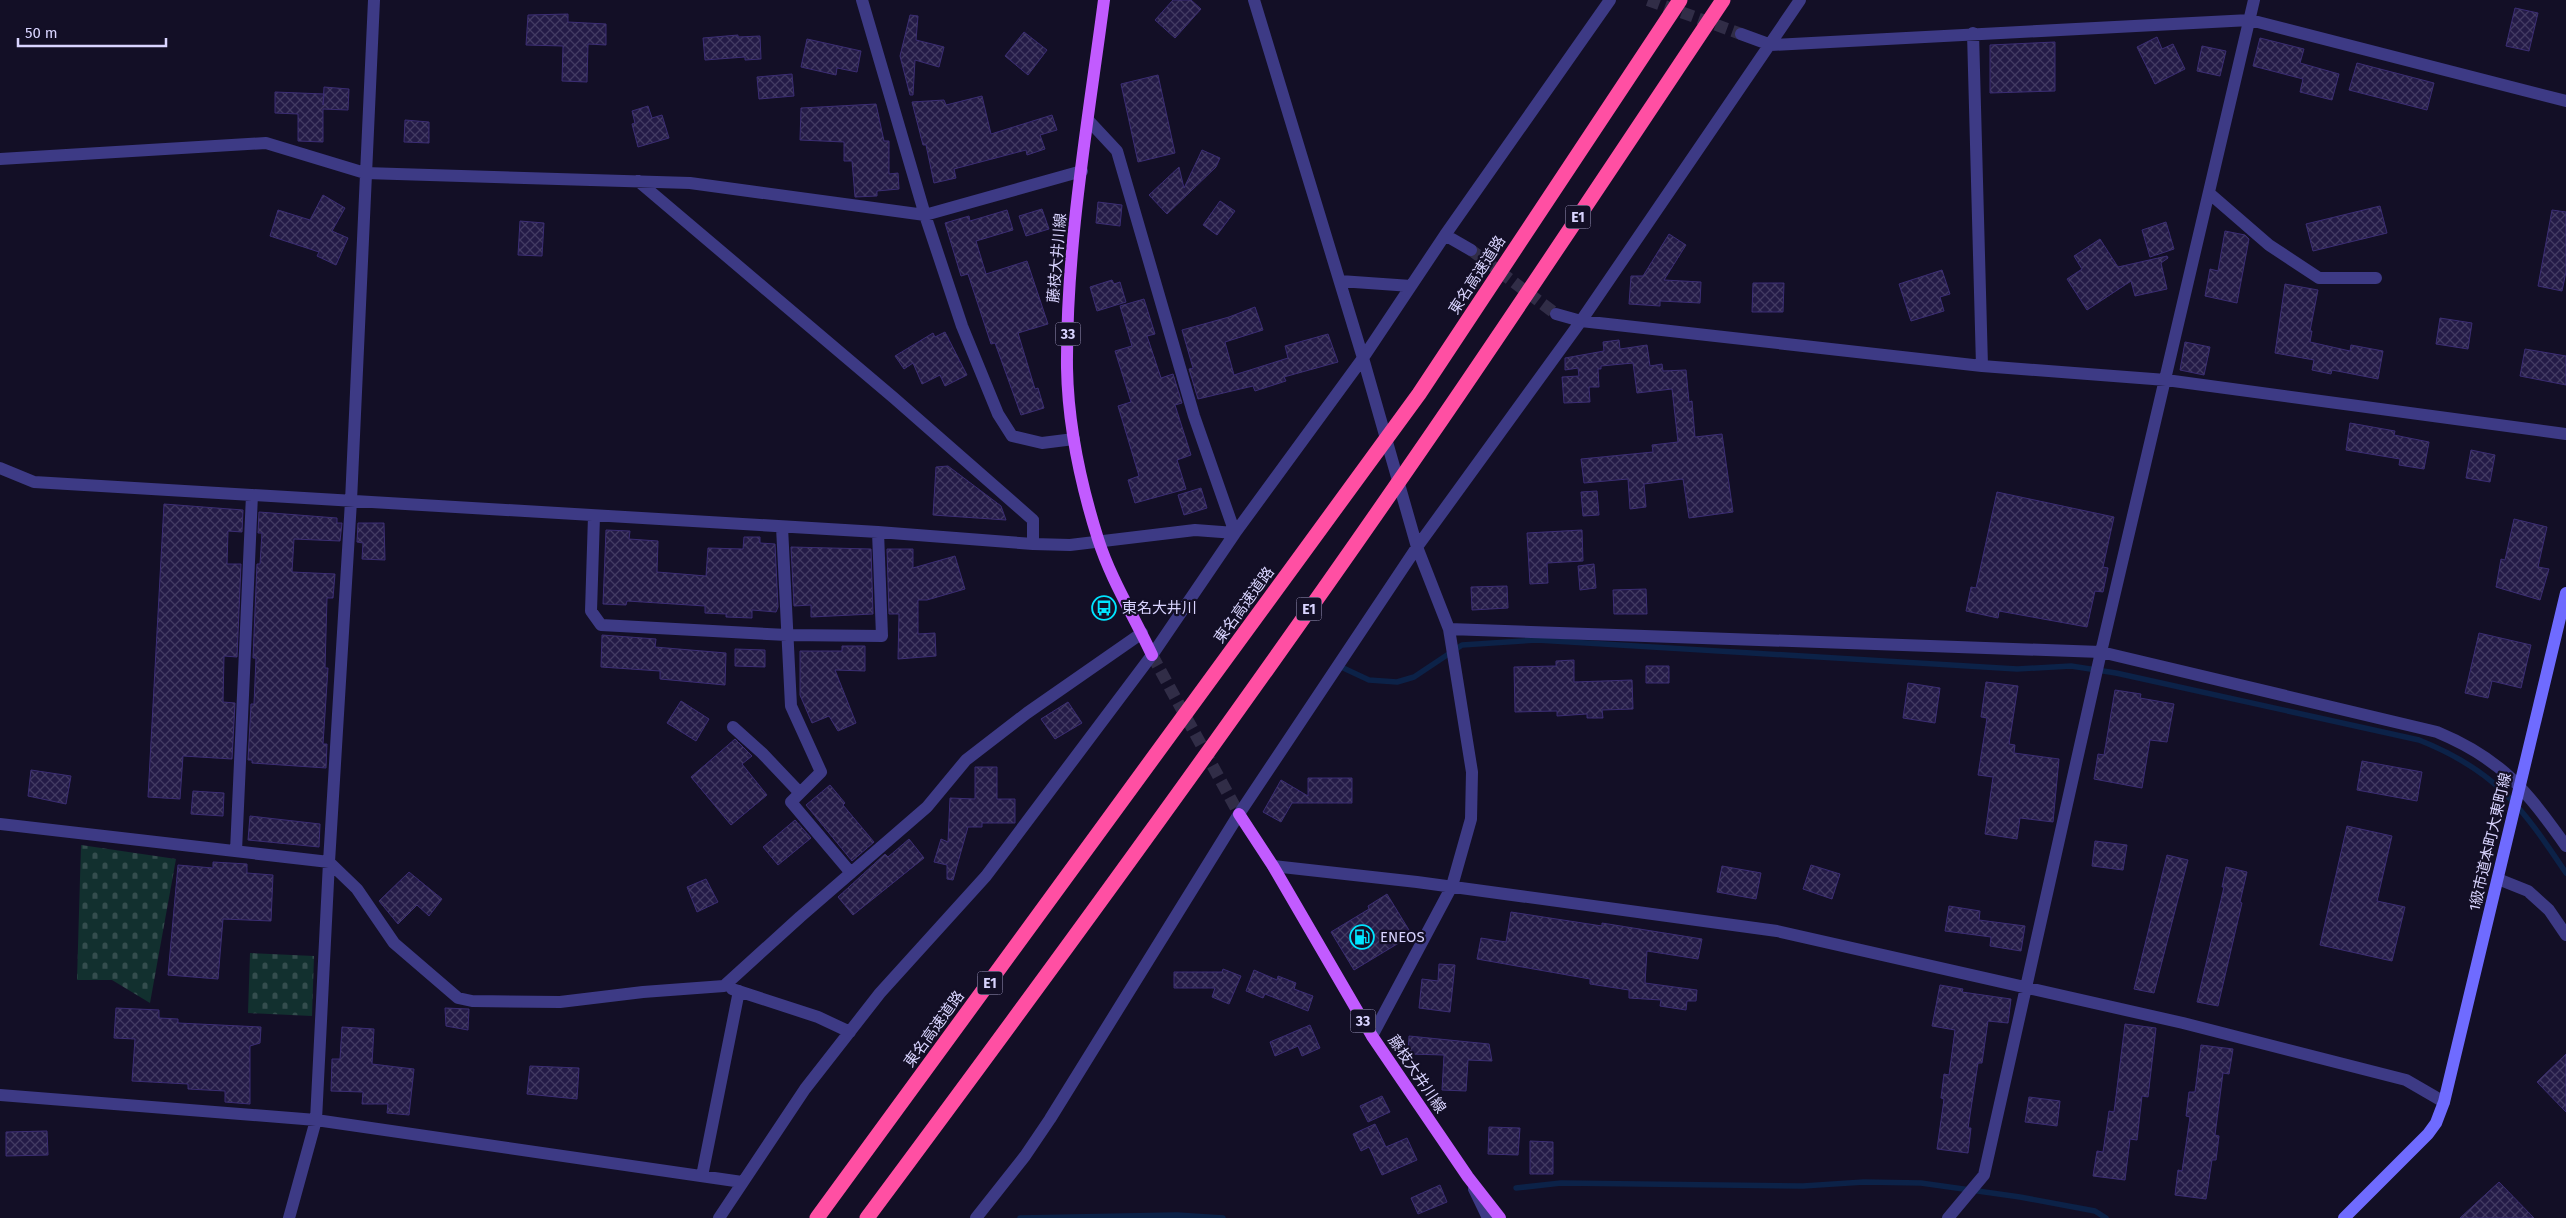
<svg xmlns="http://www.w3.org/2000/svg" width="2566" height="1218" font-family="'Fira Sans','Noto Sans JP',sans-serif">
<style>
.cemetery{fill:url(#cemetery-stones)}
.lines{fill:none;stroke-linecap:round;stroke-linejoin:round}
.stream{stroke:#0c2248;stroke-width:5.5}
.building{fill:url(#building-cross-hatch);stroke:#3b2d73}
.street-tunnel{stroke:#312d47;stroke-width:12;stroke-dasharray:12 6;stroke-linecap:butt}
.primary-tunnel{stroke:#312d47;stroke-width:12;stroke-dasharray:12 6;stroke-linecap:butt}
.street{stroke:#3d3a85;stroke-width:12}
.secondary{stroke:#6f6bff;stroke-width:12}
.primary{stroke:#c25bff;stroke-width:12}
.highway{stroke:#ff4fa3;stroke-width:15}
.labels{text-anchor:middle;stroke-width:4.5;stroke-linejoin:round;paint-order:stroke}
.shield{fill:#130f26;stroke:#9e99be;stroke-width:1}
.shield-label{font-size:14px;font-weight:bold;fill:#d9d4ff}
.street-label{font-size:15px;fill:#d9d4ff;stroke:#130f26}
.poi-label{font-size:15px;fill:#d9d4ff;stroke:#130f26;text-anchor:start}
</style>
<defs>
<pattern id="cemetery-stones" width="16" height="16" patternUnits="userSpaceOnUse" patternTransform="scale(1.25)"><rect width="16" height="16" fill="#12302f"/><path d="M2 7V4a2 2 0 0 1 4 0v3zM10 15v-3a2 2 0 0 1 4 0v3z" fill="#344d4e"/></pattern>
<pattern id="building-cross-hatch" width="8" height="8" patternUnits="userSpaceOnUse" patternTransform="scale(1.25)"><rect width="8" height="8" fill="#241b47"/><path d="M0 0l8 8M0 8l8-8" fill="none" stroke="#433b63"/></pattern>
</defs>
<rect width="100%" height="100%" fill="#130f26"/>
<!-- cemetery -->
<path class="cemetery" d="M81 845 176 859 150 1003 112 980H77Z
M250 953 314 956 312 1016 248 1013Z"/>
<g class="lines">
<!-- stream -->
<path class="stream" d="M1339 666 1369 680 1397 682 1414 677 1462 645 1537 640 2017 669 2071 666 2116 673 2419 740C2495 770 2522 807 2566 873
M1516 1188 1561 1183 1803 1186 1864 1182 1921 1183 2020 1197 2095 1211 2106 1218
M1020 1218 1177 1215 1223 1218"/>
</g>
<!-- building -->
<path class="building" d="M1173 0H1191L1201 9 1175 38 1155 20Z
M2515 8 2538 13 2529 51 2506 46Z
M568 14V22L606 24V45L588 44 587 82 562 81 563 46 526 45 528 15Z
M910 15 918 16 916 40 944 47 939 67 915 60 913 95H910L900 56Z
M1024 32 1047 50 1028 75 1005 56Z
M738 35V37L760 36 761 59 745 60V57L705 60 703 38Z
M2157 37 2162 49 2173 44 2185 69 2155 84 2137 47Z
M2260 38 2304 49 2300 63 2339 74 2332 100 2300 92 2303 79 2253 66Z
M807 39 861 51 857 72 837 68 836 75 801 67Z
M2055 42V91L1990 93V45Z
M2202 46 2226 51 2220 76 2197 71Z
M2357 63 2434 83 2427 110 2349 90Z
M792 74 794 96 759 99 757 77Z
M1158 75 1175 153 1138 162 1121 84Z
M324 87 349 89 348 110 323 109V142L298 141V114L275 113V92L324 94 323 105Z
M982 96 991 134 1052 115 1057 130 1040 135 1045 149 1027 155 1026 150 954 169 956 178 934 183 926 145H923L912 102 944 100 946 105Z
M876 104 884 141H889V174L898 173 899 189 877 191V196L855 197 852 161H844V142L800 140 801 108Z
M648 106 652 118 662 115 669 138 638 147 632 124 635 123 632 111Z
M405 120 429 122V143L404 142Z
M1202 150 1220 158 1216 167 1167 214 1149 195 1179 167 1184 188Z
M323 195 345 208 332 231 348 238 336 265 317 256 319 252 270 236 278 210 310 220Z
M1220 201 1235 211 1217 235 1203 225Z
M1098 202 1122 205 1120 226 1096 223Z
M2380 206 2387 233 2313 251 2306 224Z
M1042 209 1049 229 1026 236 1019 216Z
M1007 210 1013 230 976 241 986 274 1027 261 1048 324 1018 333 1035 389 1038 388 1044 408 1021 415 995 343 991 344 968 274 961 276 945 223 969 216 970 221Z
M2552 210 2566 212V272L2562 291 2538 286Z
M520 221 544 223 542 256 518 255Z
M2166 222 2174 249 2150 257 2142 230Z
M2225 231 2245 235 2249 239 2237 303 2205 296 2210 269 2218 271Z
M1669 234 1686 245 1664 280 1701 282 1700 303 1660 301V306L1629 304 1631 276H1643Z
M2100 239 2118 267 2167 256 2168 258 2161 263 2167 289 2135 296 2131 281 2087 310 2067 279 2082 269 2074 256Z
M1942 270 1950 294 1940 297 1944 311 1911 321 1899 284Z
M1112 280 1114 284 1120 282 1126 302 1097 311 1090 287Z
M1753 283H1784L1783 312H1752Z
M2285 284 2318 290 2310 331H2312L2310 342 2350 351 2351 345 2383 351 2378 379 2332 370 2331 374 2312 370 2314 360 2275 353Z
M1144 299 1155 334 1147 336 1161 378 1173 374 1182 403 1175 405 1191 455 1177 460 1186 489 1135 503 1128 480 1139 476 1118 406 1131 402 1115 351 1132 346 1120 306Z
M1255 307 1263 330 1225 342 1234 375 1288 358 1285 346 1328 334 1338 362 1284 377 1286 381 1255 391 1253 386 1198 399 1189 369 1193 368 1182 330 1229 317Z
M2440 318 2472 323 2468 349 2436 344Z
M945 332 967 375 945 386 940 375 922 384 913 363 904 369 895 356 933 333 935 337Z
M1619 340 1620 349 1647 345 1650 366 1662 364 1663 371 1686 370 1689 402 1692 401 1695 437 1722 434 1733 512 1689 518 1683 479 1644 484 1646 507 1630 509 1628 479 1584 483 1581 459 1653 452 1652 445 1678 442 1672 389 1637 393 1633 363 1601 366V369H1598L1599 387H1589L1590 402 1564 403 1562 377 1579 376 1578 368 1565 370V358L1604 351 1603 342Z
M2185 342 2210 347 2204 375 2180 370Z
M2525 349 2566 356V385L2520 376Z
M2350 423 2395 431 2394 435 2429 442 2424 469 2399 465 2400 459 2346 450Z
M2471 450 2495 455 2490 482 2466 478Z
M948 466 1001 506 1006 520 933 515 936 467Z
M1201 488 1207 508 1184 515 1178 495Z
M1597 491 1599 515 1583 516 1581 492Z
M1997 492 2114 517 2103 567 2108 568 2103 592 2095 591 2087 627 1999 611 1998 618 1966 611 1971 587 1976 588Z
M164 504 243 510 242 532 228 531 227 564H241L237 657 224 656 223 702 235 703 232 759 183 756 180 799 148 797Z
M259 512 337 518V523H342L340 541 294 539 292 572 335 574 333 598H327L325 668H328L323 744H327L326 768 252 763V760H248L251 704H254L256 658H253L257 564H260L262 533H258Z
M2514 519 2547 527 2538 567 2549 569 2540 600 2496 587 2501 559 2505 560Z
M358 523H384L385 560 362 559 363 543 357 542Z
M606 530 630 531 629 539 658 541 657 572 706 576 708 548 743 549 744 537H760V543L775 544 778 607 776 612 752 610V618L726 617V614L705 613V606L627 601 626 605 603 604Z
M1582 530 1583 561 1547 563 1548 583 1530 584 1527 533Z
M791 547 871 549 873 614 811 617V605L794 606Z
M887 549H913V568L955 556 965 589 927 600H918V634L935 633 936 656 898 659 899 614H889Z
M1594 564 1596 588 1580 590 1578 566Z
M1507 586 1508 608 1472 610 1471 587Z
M1646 589 1647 614H1614L1613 590Z
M2479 633 2531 645 2521 688 2492 681 2488 698 2465 693Z
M602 635 656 639 655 647 726 653 725 685 660 679V671L601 667Z
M842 646H865V671L835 670 856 723 838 731 829 716 812 723 800 695V651H842Z
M735 649 765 650V667L735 666Z
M1574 660V682L1632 680 1633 709 1602 710 1603 718H1587V714L1557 716V711L1515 712 1514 667 1556 666V661Z
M1646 666H1669V683H1646Z
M1986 682 2018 686 2009 744 2015 745 2014 753 2059 759 2053 822 2020 818 2017 839 1985 834 1993 777 1978 775 1987 718 1981 717Z
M1908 683 1940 688 1935 723 1903 718Z
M2115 690 2141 694 2140 698 2174 704 2167 742 2150 740 2142 788 2094 779 2098 754 2104 755Z
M681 701 709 719 696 741 667 723Z
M1068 702 1082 723 1055 739 1041 719Z
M735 739 752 756 742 764 767 795 731 825 691 777Z
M2362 761 2422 772 2417 801 2357 790Z
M975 767H997V799H1015V823H982V827H968L953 880 947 879V865L934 862 941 839 948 842 950 798 975 799Z
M31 770 71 776 66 804 28 796Z
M1308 778H1352V803H1292L1281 822 1263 812 1281 780 1308 796Z
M830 785 845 803 843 805 874 842 852 861 806 805Z
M193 791 224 793 223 816 191 814Z
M250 816 320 824 319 847 248 840Z
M795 820 811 838 778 865 763 847Z
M2347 826 2392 836 2377 901 2405 907 2392 961 2320 945Z
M909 839 924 858 853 915 838 897 885 854 888 857Z
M2095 841 2127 845 2123 870 2092 866Z
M2167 855 2188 860 2154 993 2134 989Z
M213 862 247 864V873L273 875 271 921 223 919 218 979 168 975 178 865 213 868Z
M1811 865 1840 874 1832 899 1803 889Z
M1722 866 1761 873 1756 899 1717 892Z
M2226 867 2247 872 2240 902 2242 903 2218 1006 2197 1002 2224 887H2222Z
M409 872 442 899 429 916 417 905 398 924 379 901Z
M706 879 718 902 697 912 687 887Z
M1387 894 1412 935 1354 970 1331 932 1369 909 1368 906Z
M1949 906 1980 911 1979 920 2025 926 2021 951 1990 946 1991 937 1945 931Z
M1511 912 1602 926V923L1702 939 1698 959 1647 951 1645 983 1697 990 1696 1001H1687L1686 1010 1660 1006 1661 1000 1629 998V990L1590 984V979L1477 959 1481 938 1506 942Z
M1439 964 1455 965 1450 1012 1419 1008 1422 979 1438 981Z
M1223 969 1241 976 1229 1004 1212 997 1215 988H1174V972H1222Z
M1254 970 1277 980 1278 976 1296 983 1294 989 1313 996 1308 1011 1265 994 1263 998 1246 991Z
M1940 985 1963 989 1962 992 2011 999 2008 1023 1988 1021 1982 1063H1978L1968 1128H1971L1968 1153 1937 1149 1944 1099 1941 1098 1944 1074 1949 1075 1955 1030 1932 1026Z
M116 1008 159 1010V1018L178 1019V1023L261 1027 260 1043 250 1046V1104L225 1102V1091L188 1089V1084L132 1081 135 1039 114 1038Z
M445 1008 469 1009 468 1030 446 1026Z
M2125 1024 2156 1028 2148 1097 2142 1096 2137 1140 2130 1139 2125 1180 2093 1176 2097 1151 2103 1152 2109 1111 2114 1112Z
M1310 1025 1320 1048 1302 1056 1298 1046 1275 1056 1270 1042Z
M342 1027 374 1029 372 1064 414 1069 409 1115 387 1113 388 1104H362L363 1092 331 1091 332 1059H340Z
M1409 1036 1489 1044 1492 1061 1468 1060 1466 1091 1442 1090 1444 1055 1408 1054Z
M2201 1045 2233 1049 2229 1074 2223 1073 2215 1135 2219 1136 2216 1160H2212L2206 1199 2175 1195 2178 1170 2182 1171 2190 1117 2186 1116 2189 1092H2195Z
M2566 1054V1112L2537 1082Z
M530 1066 579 1068 577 1099 527 1094Z
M1382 1096 1390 1112 1368 1122 1360 1106Z
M2029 1097 2060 1101 2057 1126 2025 1122Z
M1375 1124 1386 1147 1407 1138 1417 1160 1382 1175 1369 1147 1361 1151 1353 1134Z
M1489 1127 1520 1128 1518 1155 1488 1154Z
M47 1131 48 1155 6 1156V1132Z
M1530 1141 1553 1142V1174H1530Z
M2499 1182 2534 1218H2460Z
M1440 1185 1447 1202 1418 1214 1411 1198Z"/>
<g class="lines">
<!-- street-tunnel -->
<path class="street-tunnel" d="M1648 0 1741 34
M1471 250 1556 314"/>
<!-- primary-tunnel -->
<path class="primary-tunnel" d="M1152 655 1239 814"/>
<!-- street -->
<path class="street" d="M862 0 925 215 962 326 998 414 1012 436 1042 443 1074 439
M1254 0 1363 358 1417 547 1449 629 1472 772 1471 819 1452 886 1372 1036
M1973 33 1982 366
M1741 34 1771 45 2250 20 2566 101
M0 159 266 143 365 173 690 183 925 215 1082 171
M638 181 894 398 1033 520V544
M2209 193 2269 245 2319 278H2376
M1445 235 1471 250
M1340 281 1411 286
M1556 314 1581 321 1982 366 2166 380 2566 434
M0 468 34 482 878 532 1033 544 1070 545 1195 530 1235 533 1194 416 1117 151 1089 121
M594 516 591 611 601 625 787 635 882 636 878 532
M782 527 791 706 821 772 791 802 851 873
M1449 629 2101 652 2437 732C2502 759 2526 790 2566 846
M733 727 762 753 800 793
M0 824 329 862 357 889 394 943 458 998 472 1001 560 1002 643 992 724 986 800 917 927 807 966 760 1027 713 1142 633
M236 851 252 495
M1273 866 1417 882 1777 931 2183 1023 2406 1080 2444 1102
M2498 879 2528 891 2549 910 2566 935
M732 989 818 1017 850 1032
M0 1095 316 1120 742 1182
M702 1176 739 991
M1474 1189 1488 1218
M289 1218 316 1120 329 862 351 501 374 0
M719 1218 805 1089 880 993 986 876 1152 655 1235 533 1363 358 1445 235 1610 0
M976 1218 1025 1156 1050 1119 1239 814 1417 547 1581 321 1800 0
M1948 1218 1984 1175 2101 652 2254 0"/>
<!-- secondary -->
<path class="secondary" d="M2344 1218 2428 1134 2436 1123 2444 1102 2566 593"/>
<!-- primary -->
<path class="primary" d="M1104 0C1088 122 1066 245 1067 368 1068 425 1081 485 1098 539 1111 580 1134 616 1152 655
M1239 814 1273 866 1372 1036 1468 1177 1500 1218"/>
<!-- highway -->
<path class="highway" d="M817 1218 1419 394 1680 0
M867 1218C1059 960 1249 700 1431 435 1530 291 1626 145 1723 0"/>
</g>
<!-- icons -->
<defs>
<g id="bus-ring" transform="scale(1.25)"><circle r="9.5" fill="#130f26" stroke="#00e5ff" stroke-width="1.5"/><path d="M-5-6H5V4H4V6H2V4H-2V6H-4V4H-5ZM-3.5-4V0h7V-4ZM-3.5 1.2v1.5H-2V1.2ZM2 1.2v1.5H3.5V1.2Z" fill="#00e5ff"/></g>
<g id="fuel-ring" transform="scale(1.25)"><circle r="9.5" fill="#130f26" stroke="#00e5ff" stroke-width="1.5"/><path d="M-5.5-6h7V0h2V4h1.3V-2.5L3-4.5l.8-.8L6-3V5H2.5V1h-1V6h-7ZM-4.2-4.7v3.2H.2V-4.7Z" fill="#00e5ff"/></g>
</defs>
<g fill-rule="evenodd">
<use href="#bus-ring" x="1104" y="608"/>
<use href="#fuel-ring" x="1362" y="937"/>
</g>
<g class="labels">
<!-- shield labels -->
<g class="shield">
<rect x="1565.5" y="205.5" width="25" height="23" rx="4"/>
<rect x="1055.5" y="322.5" width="25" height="23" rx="4"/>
<rect x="1296.5" y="597.5" width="25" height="23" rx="4"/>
<rect x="977.5" y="971.5" width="25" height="23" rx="4"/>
<rect x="1350.5" y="1009.5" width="25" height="23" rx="4"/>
</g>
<g class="shield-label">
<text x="1578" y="222">E1</text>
<text x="1068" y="339">33</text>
<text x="1309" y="614">E1</text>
<text x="990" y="988">E1</text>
<text x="1363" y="1026">33</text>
</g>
<!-- street labels -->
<g class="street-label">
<text transform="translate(1057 258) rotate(-85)" y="5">藤枝大井川線</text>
<text transform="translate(1477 275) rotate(-57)" y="5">東名高速道路</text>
<text transform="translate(1244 605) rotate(-54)" y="5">東名高速道路</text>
<text transform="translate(2490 842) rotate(-77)" y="5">1級市道本町大東町線</text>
<text transform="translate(934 1029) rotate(-54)" y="5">東名高速道路</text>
<text transform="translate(1417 1074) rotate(56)" y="5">藤枝大井川線</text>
</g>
<!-- poi labels -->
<g class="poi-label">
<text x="1122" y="613">東名大井川</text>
<text x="1380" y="942">ENEOS</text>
</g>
</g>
<!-- scale -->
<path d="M18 38v8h148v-8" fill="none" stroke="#d9d4ff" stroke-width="2.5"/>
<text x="25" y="38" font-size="15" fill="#d9d4ff" stroke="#130f26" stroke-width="4" paint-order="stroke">50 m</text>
</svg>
